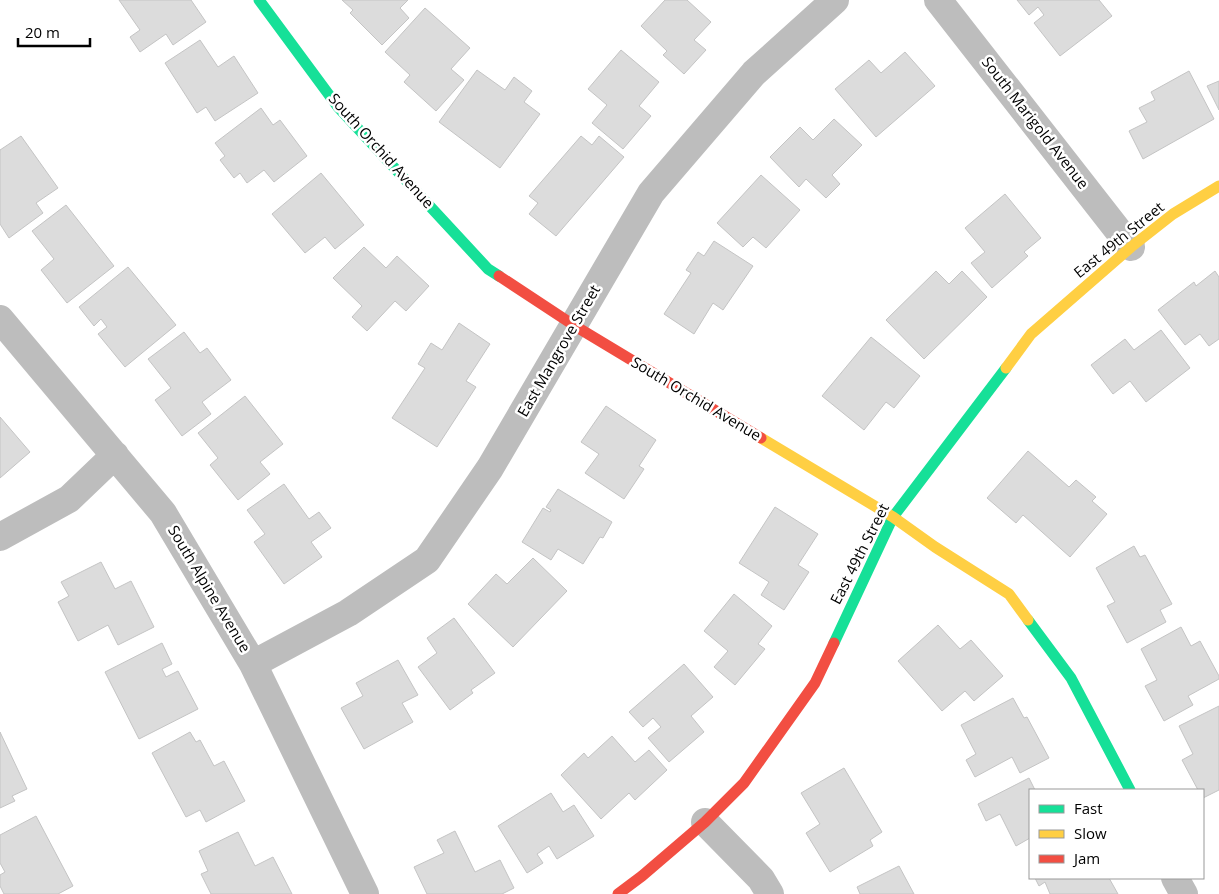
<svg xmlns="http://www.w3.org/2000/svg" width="1219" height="894" font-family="'Open Sans',sans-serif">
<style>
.building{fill:#dcdcdc;stroke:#c4c4c4}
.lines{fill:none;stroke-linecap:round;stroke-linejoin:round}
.street{stroke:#bdbdbd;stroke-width:28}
.fast{stroke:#16e098;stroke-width:11}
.slow{stroke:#ffcf43;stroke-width:11}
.jam{stroke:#f24e42;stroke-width:11}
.labels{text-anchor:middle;stroke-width:5;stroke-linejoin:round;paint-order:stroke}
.street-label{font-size:15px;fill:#000;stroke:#fff}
</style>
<rect width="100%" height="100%" fill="#fff"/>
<!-- building -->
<path class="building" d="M119 0H191L206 22 173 45 166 34 140 52 130 37 140 30Z
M342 0H408L400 8 409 18 382 45 350 13 353 10Z
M665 0H687L711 22 694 40 706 50 684 74 663 55 667 51 641 26Z
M1017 0H1099L1112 16 1060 56 1034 23 1044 15 1038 7 1029 15Z
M425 8 470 48 451 69 464 80 436 111 404 82 410 75 385 52Z
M200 40 218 67 234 56 258 93 215 121 206 107 197 113 165 63Z
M621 50 659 82 639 106 651 116 623 149 592 123 607 105 588 89Z
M905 52 935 86 876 137 835 89 869 60 881 73Z
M477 70 505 90 514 77 532 91 524 102 540 114 500 168 439 122Z
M1189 71 1214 119 1143 159 1129 131 1147 122 1139 108 1155 100 1151 92Z
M1219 81V110L1207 86Z
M261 108 273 125 280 120 307 156 274 182 264 170 247 183 240 173 234 178 220 160 225 156 215 143Z
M834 119 862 145 832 175 840 184 826 198 806 179 799 187 770 157 800 127 813 140Z
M21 136 58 188 36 203 43 213 9 238 0 224V150Z
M581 136 592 145 599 136 624 157 556 236 529 214 538 203 529 196Z
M321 173 364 225 335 249 325 237 305 253 272 214Z
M761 175 800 210 766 248 753 237 743 247 717 223Z
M1005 194 1041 238 1024 252 1028 256 992 288 971 263 985 252 965 228Z
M66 205 114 266 67 303 41 270 54 259 32 231Z
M714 241 753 266 723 310 713 303 694 334 664 314 691 273 686 270 698 252 704 256Z
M364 247 386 268 397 256 429 286 406 311 395 301 367 331 352 317 362 306 333 278Z
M128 267 176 325 125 367 98 334 107 327 101 319 94 326 79 307Z
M936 271 949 284 962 271 987 297 924 359 886 320Z
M1215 271 1219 277V339L1209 346 1200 334 1185 345 1158 310 1194 282 1196 286Z
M459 323 490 344 466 381 476 387 437 447 392 418 425 368 418 364 431 343 442 350Z
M1161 330 1190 368 1146 402 1130 381 1113 394 1091 365 1125 339 1134 350Z
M184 332 200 353 207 348 231 380 202 402 211 414 182 436 155 400 171 388 148 359Z
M871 337 920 376 894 408 886 402 864 430 822 396Z
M245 396 283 444 260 462 270 474 238 500 210 465 218 458 198 433Z
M606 406 656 440 639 466 644 469 624 499 585 473 599 454 581 442Z
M0 417 30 452 0 478Z
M1028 451 1069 487 1076 480 1096 497 1092 501 1107 514 1070 557 1023 515 1016 523 987 498Z
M284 484 309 519 319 512 331 528 311 542 322 557 284 584 254 542 265 534 247 510Z
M558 489 612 522 603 538 600 537 583 564 558 549 551 560 522 542 543 508 550 512 551 510 546 507Z
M775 507 818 534 798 565 809 572 784 610 761 595 769 582 739 563Z
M1134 546 1140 557 1145 555 1172 604 1160 610 1166 622 1127 643 1107 606 1115 602 1096 568Z
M533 558 567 591 513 647 468 604 496 574 507 584Z
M101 562 115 589 131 581 154 627 118 645 108 625 78 641 58 602 69 596 61 582Z
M734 594 772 626 758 644 765 649 735 685 714 667 728 651 704 631Z
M454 618 495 673 471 690 473 693 450 710 418 667 437 653 427 638Z
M938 625 960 649 971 640 1003 676 974 701 965 691 942 711 898 661Z
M1181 627 1191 646 1200 641 1219 676V679L1188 696 1193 705 1164 721 1145 686 1157 680 1141 649Z
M162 643 172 664 162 669 166 677 178 671 198 709 139 739 105 672Z
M398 660 418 695 402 703 413 722 364 749 341 708 363 696 356 683Z
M684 664 713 697 691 716 704 732 669 762 648 738 661 727 653 718 643 727 629 712Z
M1013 698 1024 718 1027 717 1049 758 1020 773 1012 757 975 777 966 760 976 754 961 725Z
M1219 706V790L1203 798V790H1198L1182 760 1193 754 1179 726Z
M0 732 27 789 12 796 15 801 0 808Z
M190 732 196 742 200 740 214 766 224 761 245 801 206 822 200 810 186 817 152 753Z
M612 736 635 762 649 750 667 770 635 800 629 793 601 819 561 775 584 753 588 758Z
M844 768 882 832 870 840 873 846 830 872 806 833 820 824 801 793Z
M1029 778 1035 790H1030V838L1016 846 1000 814 986 821 978 804Z
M551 793 563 812 574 805 594 836 557 859 549 846 537 854 543 863 527 873 498 826Z
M36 816 73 886 58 894H4L0 886V875L5 872 0 863V835Z
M455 831 475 872 500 860 514 888 502 894H427L414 867 444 853 437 840Z
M238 832 255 866 273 857 292 894H211L201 874 208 871 199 851Z
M899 866 914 894H860L857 887Z
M1035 878H1109L1118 894H1050L1045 882 1039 886Z"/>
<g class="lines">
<!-- street -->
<path class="street" d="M938 0 1131 247
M0 319 163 513 253 664 365 894
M0 537 69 499 115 455
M253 664 348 613 427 560 490 468 651 193 754 73 835 0
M705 822 761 879 770 894
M1175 878 1184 894"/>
<!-- fast -->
<path class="fast" d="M259 0 338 107 488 269 499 276
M1028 620 1071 678 1130 790
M834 643 893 517 1006 368"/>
<!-- slow -->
<path class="slow" d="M1006 368 1031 334 1131 247 1173 214 1219 186
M761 438 893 517 935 547 1009 594 1028 620"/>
<!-- jam -->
<path class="jam" d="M499 276 575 326 761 438
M618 894 642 876 705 822 744 783 815 683 834 643"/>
</g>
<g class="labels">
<!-- street labels -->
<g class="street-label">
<text transform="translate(1035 123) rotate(52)" y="5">South Marigold Avenue</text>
<text transform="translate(381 151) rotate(48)" y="5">South Orchid Avenue</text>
<text transform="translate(1119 240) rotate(-39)" y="5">East 49th Street</text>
<text transform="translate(559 351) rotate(-60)" y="5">East Mangrove Street</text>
<text transform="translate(696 399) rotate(31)" y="5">South Orchid Avenue</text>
<text transform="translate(860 554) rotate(-63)" y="5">East 49th Street</text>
<text transform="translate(209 589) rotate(59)" y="5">South Alpine Avenue</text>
</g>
</g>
<!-- legend -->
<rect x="1029" y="789" width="175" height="90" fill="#ffffff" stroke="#999999"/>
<rect x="1039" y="805" width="25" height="8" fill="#16e098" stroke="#999999"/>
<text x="1074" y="814" font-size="15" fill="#000000">Fast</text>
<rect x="1039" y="830" width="25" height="8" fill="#ffcf43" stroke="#999999"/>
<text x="1074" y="839" font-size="15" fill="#000000">Slow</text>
<rect x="1039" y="855" width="25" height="8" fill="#f24e42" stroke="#999999"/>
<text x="1074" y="864" font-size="15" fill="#000000">Jam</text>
<!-- scale -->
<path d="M18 38v8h72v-8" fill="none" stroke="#000000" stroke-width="2.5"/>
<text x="25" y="38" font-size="15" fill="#000000" stroke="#ffffff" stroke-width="4" paint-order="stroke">20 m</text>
</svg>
